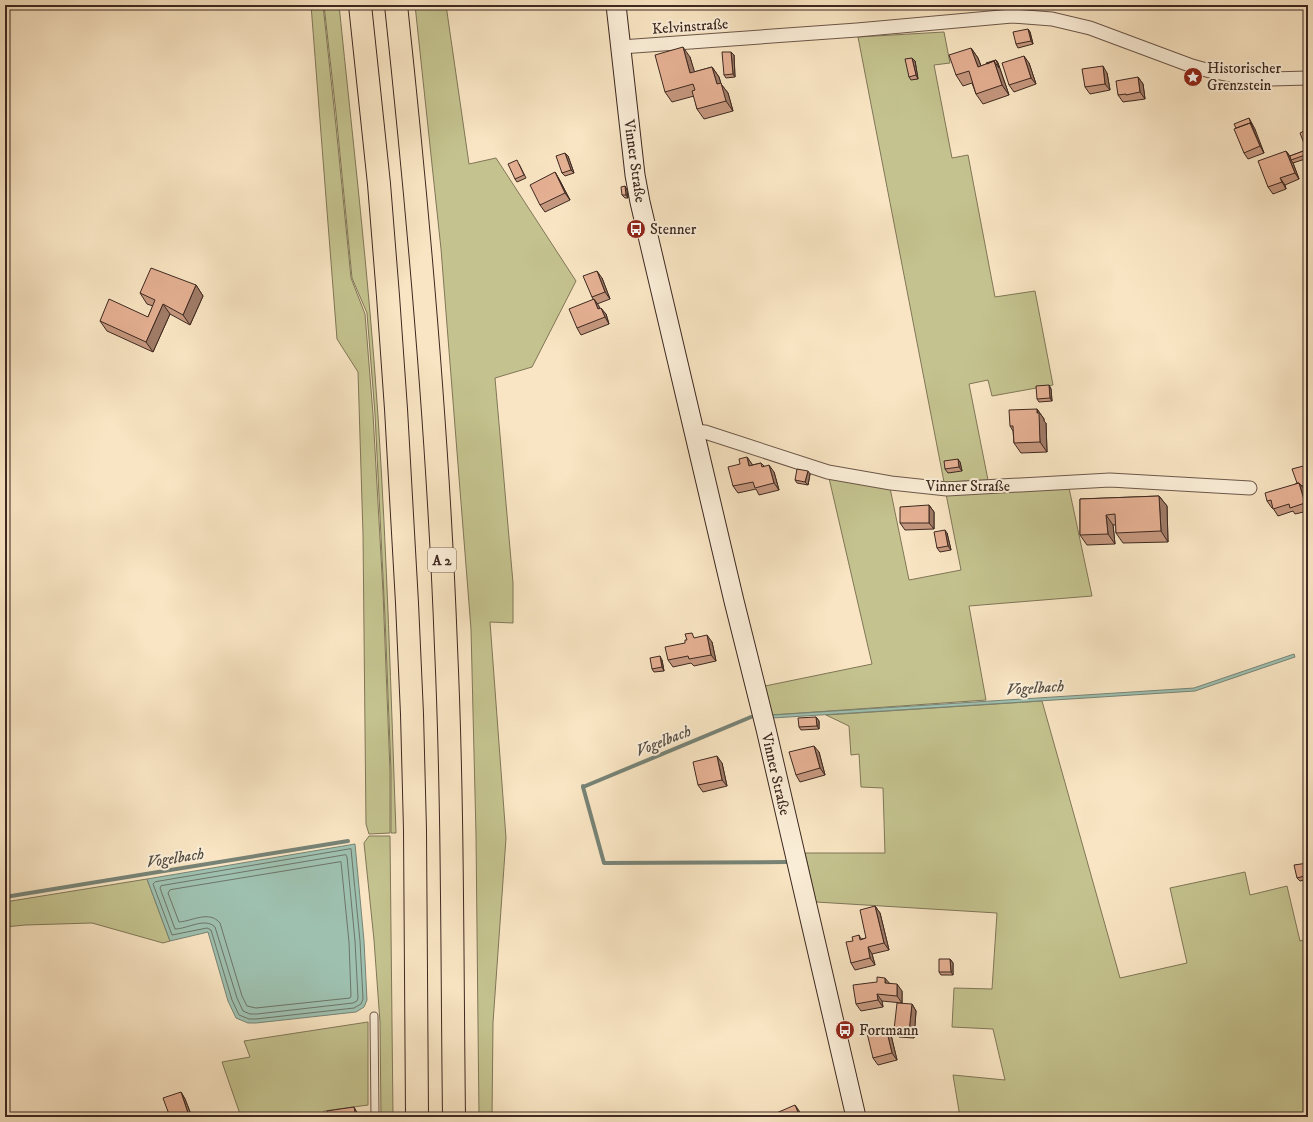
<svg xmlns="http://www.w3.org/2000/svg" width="1313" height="1122" font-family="'IM FELL DW Pica',serif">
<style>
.green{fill:#c4c38f;stroke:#807658}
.water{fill:#9ec0af;stroke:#778376}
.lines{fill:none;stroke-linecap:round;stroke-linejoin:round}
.shore{stroke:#6e7468;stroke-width:1}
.stream{stroke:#778376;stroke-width:4}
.lane-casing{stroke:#6c5749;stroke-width:9}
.street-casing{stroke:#6c5749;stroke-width:15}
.secondary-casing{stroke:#3d2820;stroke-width:21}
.highway-casing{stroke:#3d2820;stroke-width:24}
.lane{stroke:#fbeed8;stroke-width:7}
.street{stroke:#fbeed8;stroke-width:13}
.secondary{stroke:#fbeed8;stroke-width:19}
.highway{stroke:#f9e5c3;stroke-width:22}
.wall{fill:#c5977e;stroke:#3d2820}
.shaded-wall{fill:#a07b67;stroke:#3d2820}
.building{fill:#e5b093;stroke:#3d2820}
.labels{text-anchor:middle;stroke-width:4;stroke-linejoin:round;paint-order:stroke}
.shield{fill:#fbeed8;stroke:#766357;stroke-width:1}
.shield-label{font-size:14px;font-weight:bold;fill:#3d2820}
.street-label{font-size:15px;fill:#3d2820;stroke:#fbeed8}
.poi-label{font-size:15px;fill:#3d2820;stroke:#fbeed8;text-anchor:start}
.water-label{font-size:16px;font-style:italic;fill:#554e44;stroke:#fbeed8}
</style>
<rect width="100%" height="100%" fill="#f9e5c3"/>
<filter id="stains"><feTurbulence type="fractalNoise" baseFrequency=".005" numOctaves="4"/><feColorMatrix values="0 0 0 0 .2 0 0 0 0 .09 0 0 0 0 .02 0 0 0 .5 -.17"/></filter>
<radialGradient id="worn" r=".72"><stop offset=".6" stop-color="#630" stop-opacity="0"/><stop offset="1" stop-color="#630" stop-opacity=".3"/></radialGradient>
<!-- green -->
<path class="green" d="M311 5H323L336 126 351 278 365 314 373 414 383 592 390 771V833L369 834 366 824 363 534 358 372 337 339Z
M324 5H339C353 142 369 279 378 416 387 555 391 694 396 833H391V771L385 617 375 414 368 326 367 313 352 278 336 113Z
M415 5H446L469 164 496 158 576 281 532 367 495 378 513 583V623L490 622 506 838 493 1023 492 1117H479L476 835 471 629 441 249Z
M944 32 950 63 934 65 952 158 968 155 995 297 1035 291 1053 385 992 396 988 380 969 384 988 480 944 482 858 37Z
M829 478 890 488 909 580 961 570 946 494 1069 488 1092 596 969 606 986 700 772 715 765 686 872 664Z
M1042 701 1120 978 1187 963 1170 888 1245 872 1250 895 1287 886 1300 941 1308 939V1117H960L953 1075 1005 1080 993 1029 952 1027 954 988 992 989 997 913 816 902 805 853H885L883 788 861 787 859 754 851 755 849 726 826 715Z
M369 836H390L393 1117H381L380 1022 374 940 364 843Z
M147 879 170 941 163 943 92 923 25 925 5 927V902Z
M368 1022V1105L324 1111 322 1117H241L222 1062 250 1057 244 1041Z"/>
<!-- water -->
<path class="water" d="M1294 654 1295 657 1195 691 773 718 772 715 1194 688Z
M355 844 364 941 367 1000 364 1007 356 1012 256 1023H248L236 1018 228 1001 208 932 170 941 147 879Z"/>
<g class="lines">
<!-- shore -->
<path class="shore" d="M351 849 360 941 363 999 361 1004 354 1008 256 1019H249L239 1015 232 1000 211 930 207 928 172 935 153 884 155 882Z
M346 855 347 857 355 941 358 998 357 1001 353 1003 257 1014H250L243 1011 237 998 215 927C205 917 187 929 175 929L160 888 161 886Z
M341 862 349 942 351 996 350 998 256 1008 247 1006 242 996 220 923C209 910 193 921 179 922L168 893 170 890Z"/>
<!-- stream -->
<path class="stream" d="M583 786V787L751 717
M583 787 604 863 788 862
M5 897 348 841"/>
<!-- lane casing -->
<g class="lane-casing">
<path id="lane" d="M374 1016 375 1117"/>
</g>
<!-- street casing -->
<g class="street-casing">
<path id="street" d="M621 47 857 30 1012 16 1052 19 1090 28 1192 66 1210 71 1230 75 1271 79 1308 78
M694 431 705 432 828 472 891 483 947 489 1110 480 1250 488"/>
</g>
<!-- secondary casing -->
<g class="secondary-casing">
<path id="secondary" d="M616 5 635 175 640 202 734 601 766 729 856 1117"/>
</g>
<!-- highway casing -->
<g class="highway-casing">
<path id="highway" d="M360 5 379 184 388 296 396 409 407 603 412 714 415 830 417 1117
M396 5C419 219 438 432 446 647 453 803 452 960 454 1117"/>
</g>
<!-- lane -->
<use href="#lane" class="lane"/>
<!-- street -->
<use href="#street" class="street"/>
<!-- secondary -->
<use href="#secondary" class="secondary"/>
<!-- highway -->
<use href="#highway" class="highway"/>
</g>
<!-- wall -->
<path class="wall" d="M1028 29 1030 32 1033 44 1018 48 1016 44Z
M971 48 978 58 981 66 996 60 998 63 1009 95 983 104 976 94 972 83 963 86 956 75Z
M734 55 735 77 726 78 724 75Z
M690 57 694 72 712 67 719 77 721 84 728 93 733 111 704 119 697 109 694 96 672 102 665 92Z
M915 61 918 79 911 80 909 77Z
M1029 63 1036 84 1014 92 1009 85Z
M1107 73 1110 90 1090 94 1085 87Z
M1138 77 1143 84 1145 99 1131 101H1130L1123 102 1118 95Z
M1251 122 1264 153 1248 159 1244 153Z
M1308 129V158L1293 163 1299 179 1285 185 1286 189 1273 194 1268 187 1286 151 1290 156 1306 150Z
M565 153 568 156 574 173 565 176 562 173Z
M519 164 526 178 517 182 515 179Z
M555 172 559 179 570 200 545 212 540 205Z
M625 186 627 190 628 198H625L622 195Z
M602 278 610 299 597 304 599 308 606 314 609 324 581 335 577 328 593 299 592 297Z
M196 285 203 296 190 325 170 314 153 352 107 331 100 321 148 317 153 306 147 304 140 293Z
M1049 385 1051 389 1052 401 1039 402 1037 399Z
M1037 409 1044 419V421L1046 423 1047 452 1021 453 1014 443 1013 431 1010 426Z
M747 457 752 465 761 463 764 466 774 472 779 490 759 495 756 489 738 493 733 486 740 464Z
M960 462 962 471 948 473 945 469Z
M1307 465 1308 467V488L1304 489 1308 503V511L1295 514 1293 511 1278 516 1273 508H1272L1267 501 1297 483Z
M810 474 808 485 797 483 795 480Z
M1159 496 1167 506 1168 542 1123 543 1116 533V525H1113L1115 544 1087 545 1080 535V499Z
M929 505 934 512V529L905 530 900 523Z
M947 533 951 550 940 552 937 548Z
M696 638 712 642 716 661 694 666 691 663 673 667 668 660 685 643Z
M662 660 664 671 654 672 652 669Z
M816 717 819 721V729L801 730 799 727Z
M819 752 825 775 800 782 796 775Z
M722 763 727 786 703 792 698 785Z
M1308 863V879L1300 881 1297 878Z
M875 906 880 913 889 950 872 954 875 965 855 970 851 963 853 941 859 935 861 939 866 938Z
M950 959 953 963V975H941L939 972Z
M877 982 889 983 902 991V1003L882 1001 883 1007 861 1011 856 1004Z
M912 1004 916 1011 914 1038 899 1037 894 1030Z
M886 1028 891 1035 897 1060 878 1065 873 1058Z
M181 1092 185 1099 192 1117H170Z"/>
<!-- shaded-wall -->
<path class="shaded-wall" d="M1028 29 1030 32 1033 44 1031 41Z
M683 47 690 57 698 83 690 73Z
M971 48 978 58 985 77 978 67Z
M731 52 734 55 735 77 733 74Z
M1024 56 1029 63 1036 84 1031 78Z
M912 58 915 61 918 79 916 75Z
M996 60 998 63 1009 95 1002 85 994 61Z
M1103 66 1107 73 1110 90 1105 84Z
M712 67 719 77 721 84 728 93 733 111 726 101 717 84Z
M1138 77 1143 84 1145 99 1140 92Z
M1249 118 1255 129 1264 153 1260 146Z
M1286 151 1291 158V160L1293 163 1299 179 1295 173Z
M565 153 568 156 574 173 571 170Z
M555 172 559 179 570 200 565 193Z
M1280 178 1285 185 1286 189 1282 182Z
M625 186 627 190 628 198 626 195Z
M597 271 602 278 610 299 605 292Z
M196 285 203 296 190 325 183 315Z
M594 299 599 306 602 316 598 309Z
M163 304 170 314 153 352 146 342Z
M601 308 606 314 609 324 605 317Z
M1049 385 1051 389 1052 401 1050 398Z
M1037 409 1044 419V421L1046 423 1047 452 1040 442Z
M747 457 752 464 754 472 749 466Z
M958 459 960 462 962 471 959 467Z
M769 465 774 472 779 490 774 483Z
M808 471 810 474 808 485 805 482Z
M1299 483 1304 489 1308 503V507L1305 503Z
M1159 496 1167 506 1168 542 1161 531Z
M929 505 934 512V529L929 523Z
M1106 515 1113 525 1115 544 1108 534Z
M945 530 947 533 951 550 948 546Z
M707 635 712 642 716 661 711 655Z
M660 656 662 660 664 671 662 667Z
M816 717 819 721V729L817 726Z
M814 746 819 752 825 775 820 768Z
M717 756 722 763 727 786 722 780Z
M875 906 880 913 889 950 884 943Z
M868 947 872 954 875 965 870 958Z
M950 959 953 963V975L951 972Z
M885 978 890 984 885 983Z
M897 984 902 991V1003L897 996Z
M877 994 882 1001 883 1007 878 1000Z
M912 1004 916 1011 914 1038 909 1032Z
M886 1028 891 1035 897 1060 892 1053Z
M181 1092 185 1099 192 1117H191L188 1113Z
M795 1105 802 1115 803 1117H800Z
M354 1107 358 1114 359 1117H356Z"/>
<!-- building -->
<path class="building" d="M1028 29 1031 41 1016 44 1013 32Z
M683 47 690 73 712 67 717 84 721 83 726 101 697 109 692 91 695 90 693 84 665 92 655 55Z
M971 48 978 67 994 61 1002 85 976 94 969 71 956 75 949 55Z
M722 52H731L733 74 724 75Z
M1024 56 1031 78 1009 85 1002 63Z
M912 58 916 75 909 77 905 59Z
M996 60 999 68 994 61 987 64 986 63Z
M1103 66 1105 84 1085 87 1082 69Z
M1138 77 1140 92 1126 95V94L1118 95 1116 81Z
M1249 118 1251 124 1250 123 1236 128 1234 124Z
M1250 123 1260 146 1244 153 1234 129Z
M1308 129V154L1300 133Z
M1306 150 1308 154 1291 160 1290 156Z
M1286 151 1295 173 1280 178 1282 182 1268 187 1258 161Z
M565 153 571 170 562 173 556 156Z
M517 160 524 175 515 179 508 164Z
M555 172 565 193 540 205 530 185Z
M625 186 626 195H622L621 187Z
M151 268 196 285 183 315 163 304 146 342 100 321 109 299 148 317 155 300 140 293Z
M597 271 605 292 592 297 583 276Z
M594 299 598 309 601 308 605 317 577 328 569 309Z
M1049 385 1050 398 1037 399 1036 386Z
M1037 409V413H1039L1040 442 1014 443 1013 426H1010L1009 410Z
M747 457 749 466 761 463 762 467 769 465 774 483 755 488 753 482 733 486 728 467 740 464 739 459Z
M958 459 959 467 945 469 944 461Z
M1307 465 1308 469V484L1302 486 1299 483H1297L1292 469Z
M797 469 808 471 805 482 795 480Z
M1299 483 1305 503 1290 508 1289 504 1273 509 1271 500 1267 501 1265 493Z
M1159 496 1161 531 1116 533 1115 514 1106 515 1108 534 1080 535V499Z
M929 505V523H900V507Z
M945 530 948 546 937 548 934 532Z
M692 633 694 638 707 635 711 655 689 659 688 656 668 660 665 647 685 643V640H687L685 634Z
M660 656 662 667 652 669 650 658Z
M816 717 817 726 799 727 798 718Z
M814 746 820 768 796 775 789 752Z
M717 756 722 780 698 785 693 762Z
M1308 863V875L1297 878 1294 865Z
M875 906 884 943 868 947 870 958 851 963 846 942 853 941 852 937 859 935 860 940 866 938 860 910Z
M939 959H950L951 972H939Z
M877 977 885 978V983L897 984V996L877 994 878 1000 856 1004 853 985 877 982Z
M897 1003 912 1004 909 1032 894 1030Z
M886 1028 892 1053 873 1058 867 1033Z
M181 1092 188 1113 181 1116V1117H170L163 1098Z
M795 1105 800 1117H775L774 1114Z
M354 1107 356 1117H328L327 1111Z
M85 1113 87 1117H75Z"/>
<!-- icons -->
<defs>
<g id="sight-disc" transform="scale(1)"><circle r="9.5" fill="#8f2418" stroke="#fbeed8"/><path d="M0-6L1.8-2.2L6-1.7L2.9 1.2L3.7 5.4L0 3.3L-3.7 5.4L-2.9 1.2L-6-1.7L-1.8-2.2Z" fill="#fff"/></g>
<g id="bus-disc" transform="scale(1)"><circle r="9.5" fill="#8f2418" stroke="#fbeed8"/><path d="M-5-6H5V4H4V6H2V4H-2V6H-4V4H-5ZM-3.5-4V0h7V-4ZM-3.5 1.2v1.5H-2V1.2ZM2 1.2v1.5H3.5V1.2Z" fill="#fff"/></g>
</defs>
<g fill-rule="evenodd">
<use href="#sight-disc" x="1193" y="77"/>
<use href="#bus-disc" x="636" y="229"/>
<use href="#bus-disc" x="845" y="1030"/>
</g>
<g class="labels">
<!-- shield labels -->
<rect class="shield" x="428" y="548" width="28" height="24" rx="3"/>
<g class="shield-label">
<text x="442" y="565">A 2</text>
</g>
<!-- street labels -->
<g class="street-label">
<text transform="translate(690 26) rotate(-4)" y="5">Kelvinstraße</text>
<text transform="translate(635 161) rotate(82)" y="5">Vinner Straße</text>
<text x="968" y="491">Vinner Straße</text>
<text transform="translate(776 774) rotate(77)" y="5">Vinner Straße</text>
</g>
<!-- poi labels -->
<g class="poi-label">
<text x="1207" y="73">Historischer<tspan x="1207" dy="17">Grenzstein</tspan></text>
<text x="650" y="234">Stenner</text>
<text x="859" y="1035">Fortmann</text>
</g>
<!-- water labels -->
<g class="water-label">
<text transform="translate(1035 687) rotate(-4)" y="6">Vogelbach</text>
<text transform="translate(663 740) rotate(-22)" y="6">Vogelbach</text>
<text transform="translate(175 857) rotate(-9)" y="6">Vogelbach</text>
</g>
</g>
<!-- margin -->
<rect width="1313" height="1122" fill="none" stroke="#f9e5c3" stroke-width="20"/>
<rect x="6" y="6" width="1301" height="1110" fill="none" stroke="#3d2820" stroke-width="2"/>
<rect x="10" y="10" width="1293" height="1102" fill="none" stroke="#3d2820"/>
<rect width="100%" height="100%" filter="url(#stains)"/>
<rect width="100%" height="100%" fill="url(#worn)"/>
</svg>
